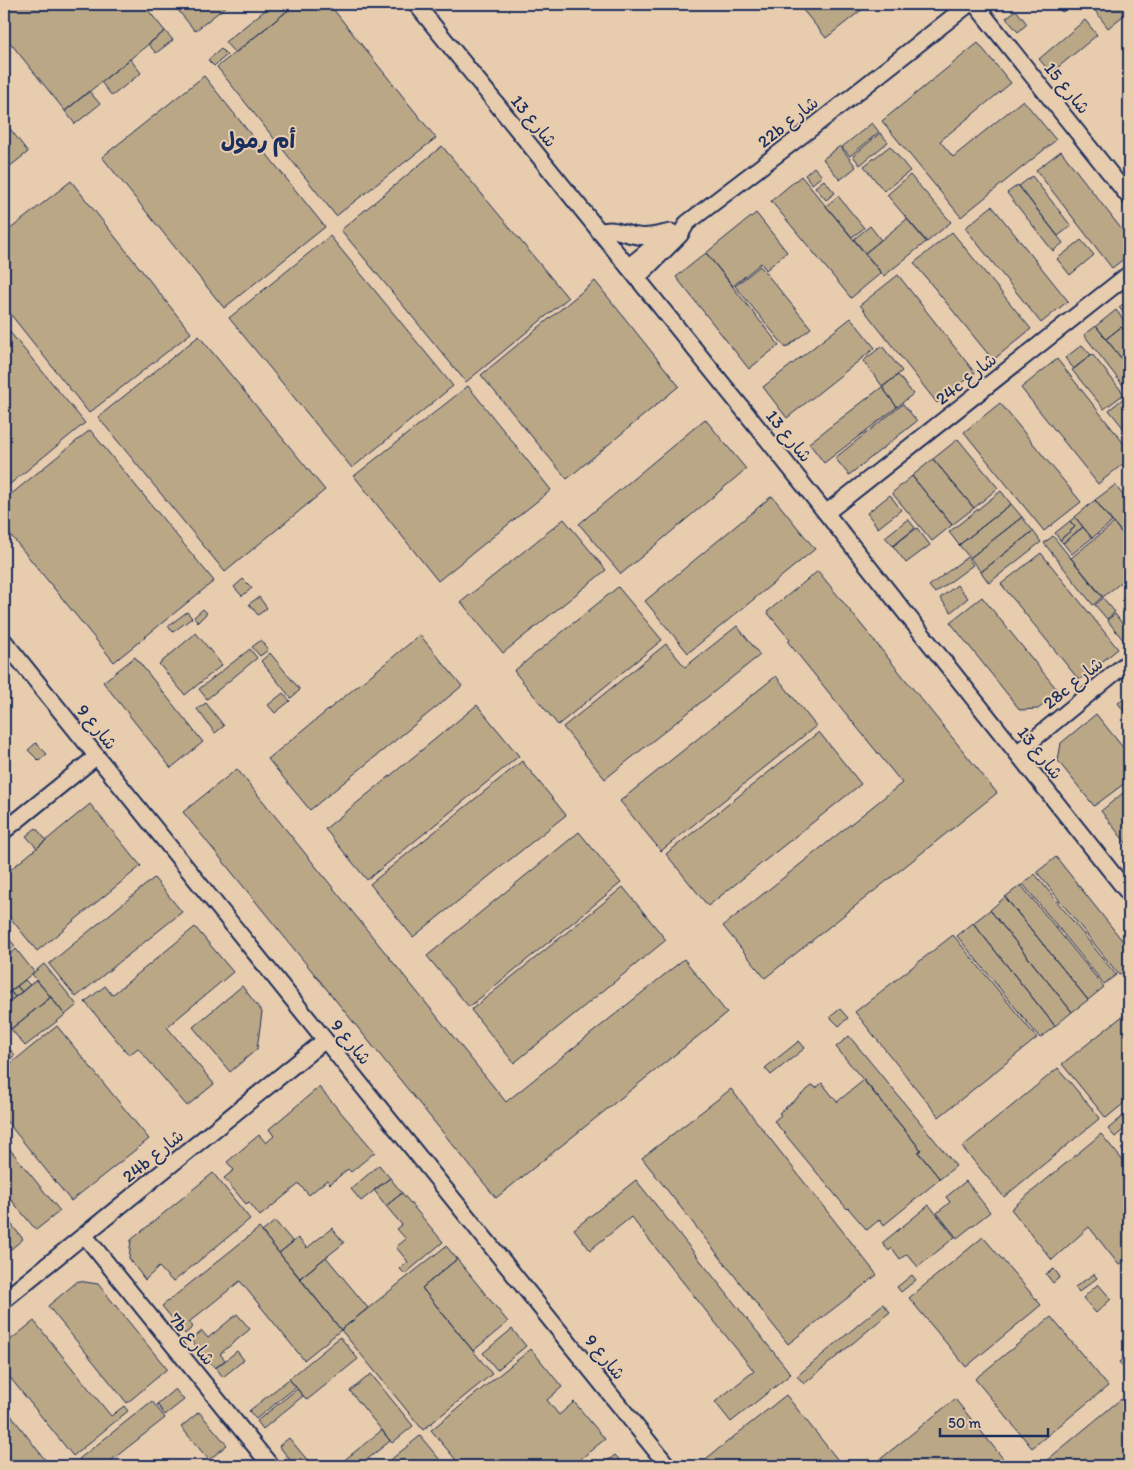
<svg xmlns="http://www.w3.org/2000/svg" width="1133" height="1470" font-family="Itim,'Playpen Sans Arabic',sans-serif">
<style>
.building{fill:#baa785;stroke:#1b2f5e}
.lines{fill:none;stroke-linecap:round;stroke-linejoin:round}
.minor-casing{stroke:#1b2f5e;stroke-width:19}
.minor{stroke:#e7ccae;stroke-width:15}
.labels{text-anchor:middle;stroke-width:4;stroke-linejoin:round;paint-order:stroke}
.street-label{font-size:18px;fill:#1b2f5e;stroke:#e7ccae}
.district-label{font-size:22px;font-weight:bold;fill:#1b2f5e;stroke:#e7ccae}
</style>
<rect width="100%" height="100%" fill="#e7ccae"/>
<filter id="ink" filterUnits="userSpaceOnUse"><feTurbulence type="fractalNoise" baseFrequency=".02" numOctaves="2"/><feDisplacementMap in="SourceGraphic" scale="10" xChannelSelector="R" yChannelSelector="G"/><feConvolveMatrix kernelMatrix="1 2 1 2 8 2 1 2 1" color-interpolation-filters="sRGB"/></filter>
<g filter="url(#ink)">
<!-- building -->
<path class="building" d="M4 4H143L165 31 65 111 4 35Z
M173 4H229L195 31Z
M273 4H296L235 53 225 42Z
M296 4H329L436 138 336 216 217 67Z
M798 4H869L826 38Z
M1056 4H1074L1062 12Z
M1090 4H1129V11L1108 28Z
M1016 10 1027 24 1018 32 1006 18Z
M1085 20 1097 35 1051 73 1039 59Z
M165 31 173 40 156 53 148 44Z
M978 43 1011 83 940 141 953 157 1023 100 1056 140 961 217 882 121Z
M221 49 227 55 214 66 208 60Z
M130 59 141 73 112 96 101 82Z
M204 76 325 227 224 308 102 157Z
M89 91 100 104 75 124 65 111Z
M4 121 28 152 4 171Z
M872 123 879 132 850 156 842 147Z
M880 133 888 142 860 165 853 156Z
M442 146 568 298 466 382 341 230Z
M840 146 856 167 840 180 823 159Z
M890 146 910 171 884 191 864 166Z
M1061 151 1129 239V255L1112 268 1036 170Z
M814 167 822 176 812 184 805 175Z
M910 175 951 222 927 242 887 195Z
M801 176 881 273 851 298 771 201Z
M1032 176 1071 226 1058 236 1019 186Z
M824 180 835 193 826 200 815 187Z
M71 181 191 333 89 413 4 306V234Z
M1018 185 1063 243 1053 251 1007 193Z
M838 196 864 228 852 237 826 206Z
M992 206 1068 301 1041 323 965 228Z
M756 213 787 252 766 270 761 263 733 286 706 253Z
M907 219 926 242 884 276 865 253Z
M870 226 881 240 865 253 854 239Z
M952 232 1031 329 993 360 914 263Z
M330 236 453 386 352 468 229 318Z
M1081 240 1094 255 1070 275 1057 259Z
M706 253 779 345 749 369 676 277Z
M760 266 811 328 786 348 735 286Z
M898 275 975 373 937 403 860 305Z
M595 281 679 386 567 479 481 375Z
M1129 300V320L1119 307Z
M1116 310 1129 327V337L1121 327 1106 339 1096 326Z
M851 318 875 348 787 418 763 387Z
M4 325 85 423 4 489Z
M1096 326 1129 368V393L1084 335Z
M1121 327 1129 337V368L1106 339Z
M199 336 325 490 225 572 98 417Z
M1082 345 1091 355 1074 369 1065 358Z
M882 346 902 371 883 387 863 361Z
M1092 354 1124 394 1104 409 1072 370Z
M1057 359 1129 450V459L1098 484 1021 388Z
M898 375 913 394 897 407 882 387Z
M468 386 551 490 438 581 354 476Z
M882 387 897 407 824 463 809 443Z
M1125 397 1129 403V435L1109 410Z
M1000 403 1081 502 1044 531 964 432Z
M903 404 917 421 849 475 835 458Z
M705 419 746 469 621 574 579 524Z
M90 430 214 581 114 662 4 527V500Z
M958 439 998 488 974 508 933 459Z
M933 459 974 508 952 525 912 476Z
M912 476 952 525 932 541 892 493Z
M1115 485 1129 503V542L1095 500Z
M1001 491 1011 504 959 545 949 532Z
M890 495 901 510 878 528 867 513Z
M772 496 815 549 688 653 645 601Z
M1095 500 1112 522 1092 538 1075 517Z
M1011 504 1022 517 970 558 959 545Z
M1022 517 1033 531 981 572 970 558Z
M1075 517 1083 527 1063 543 1060 540 1075 527 1070 521Z
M564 519 606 570 503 653 461 602Z
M908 519 915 528 893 546 885 537Z
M1070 521 1075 527 1060 540 1055 533Z
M1114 523 1129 542V576L1103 597 1071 558Z
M1083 527 1092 538 1072 554 1063 543Z
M917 528 930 545 906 563 893 546Z
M1033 531 1041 542 989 583 981 572Z
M1053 536 1102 597 1093 605 1044 543Z
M1041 553 1118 649 1079 680 1001 584Z
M967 557 973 565 935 593 929 586Z
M818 571 997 793 765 978 723 926 902 783 788 642 790 640 767 612Z
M243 579 252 588 242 596 234 587Z
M957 585 968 598 951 612 940 598Z
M618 587 662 640 558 725 514 671Z
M259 597 267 608 258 615 249 604Z
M982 597 1059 692 1038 709 1020 710 950 622Z
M1103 598 1115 612 1107 619 1095 605Z
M203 609 207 613 198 622 194 617Z
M187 612 192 618 173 632 168 626Z
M1115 614 1129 632V637L1124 641 1107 620Z
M737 626 760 655 605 779 563 727 666 644 685 667Z
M196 633 222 665 185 695 159 664Z
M420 635 462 686 310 810 268 759Z
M261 640 268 650 260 656 252 647Z
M250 649 257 658 207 699 199 689Z
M270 653 300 690 291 698 261 661Z
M135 657 203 742 171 768 103 682Z
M776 676 816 726 661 851 620 801Z
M283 693 290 701 275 713 268 705Z
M1129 694V718L1118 703Z
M206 703 224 726 215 733 197 709Z
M477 705 519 756 367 880 325 829Z
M1096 714 1129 755V780L1094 806 1058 761 1061 743Z
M819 732 861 784 708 906 666 854Z
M36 743 47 754 39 761 28 750Z
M522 761 566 815 413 937 370 884Z
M237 769 506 1102 684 959 727 1013 496 1198 183 812Z
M1129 788V847L1101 811Z
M90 804 141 866 37 951 4 910V875Z
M36 828 46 840 37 848 26 836Z
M579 832 621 883 469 1007 427 956Z
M1056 857 1129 949V967L1119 975 1037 872Z
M1035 874 1116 975 1104 984 1023 884Z
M154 878 182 912 76 997 49 964Z
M1021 885 1104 987 1088 1000 1005 897Z
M623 887 666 940 514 1063 471 1010Z
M1005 897 1088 1000 1072 1012 990 910Z
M990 910 1072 1012 1055 1026 973 923Z
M973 923 1055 1026 1040 1038 957 936Z
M195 927 233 972 167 1027 214 1084 187 1106 138 1048 129 1055 85 1002 105 986 112 995Z
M4 933 15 946 4 955Z
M953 935 1037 1038 939 1117 855 1012Z
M16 949 34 972 4 997V959Z
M44 964 77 1005 65 1015 32 974Z
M25 980 30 985 22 992 17 986Z
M36 980 51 997 11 1029 4 1020V1006Z
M17 986 22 992 15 997 10 991Z
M242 986 262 1012 257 1049 230 1072 193 1027Z
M10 991 15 997 8 1003 4 997Z
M51 997 65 1015 25 1046 11 1029Z
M840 1009 848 1018 839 1026 830 1017Z
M1129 1011V1099L1106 1118 1062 1064Z
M57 1026 149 1139 71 1201 4 1118V1069Z
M849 1036 956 1166 940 1179 918 1152 921 1150 836 1047Z
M799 1041 805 1048 771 1075 765 1068Z
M4 1043 15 1055 4 1064Z
M1058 1068 1100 1118 1004 1197 962 1147Z
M864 1080 921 1150 918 1152 940 1179 884 1225 880 1219 867 1230 848 1208 847 1209 774 1121 781 1115 779 1113 813 1085 816 1088 822 1083 837 1102Z
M319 1087 375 1152 351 1172 348 1169 330 1184 327 1180 309 1195 299 1184 260 1216 249 1202 246 1204 224 1178 234 1170 227 1162 259 1135 266 1143 274 1136 269 1129Z
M731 1089 877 1275 788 1344 642 1158Z
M1129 1111V1125L1115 1137 1108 1129Z
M1101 1134 1129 1168V1257L1119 1265 1089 1227 1052 1260 1011 1209Z
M4 1142 60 1211 36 1230 4 1191Z
M1129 1143V1158L1121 1149Z
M379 1165 390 1178 361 1201 351 1189Z
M213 1173 250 1219 173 1282 159 1267 145 1280 129 1258 131 1240Z
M390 1178 402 1193 386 1206 374 1190Z
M636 1180 791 1374 731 1422 715 1402 754 1371 631 1217 590 1250 574 1229Z
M966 1181 990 1212 957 1238 937 1213 950 1202 946 1197Z
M402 1193 443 1242 405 1274 400 1269 408 1262 396 1247 406 1239 397 1229 402 1225 386 1206Z
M929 1205 955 1237 918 1267 907 1254 900 1259 892 1248 889 1251 882 1243Z
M4 1215 23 1239 4 1255Z
M275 1221 293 1242 279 1253 262 1232Z
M259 1228 341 1330 304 1360 240 1281 189 1322 193 1327 185 1334 162 1306Z
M332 1228 344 1243 300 1278 279 1253 298 1238 307 1248Z
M983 1237 1041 1305 966 1367 909 1298Z
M446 1246 457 1259 422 1288 492 1374 423 1430 341 1330Z
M326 1257 368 1308 341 1330 300 1278Z
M457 1259 508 1322 473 1351 422 1288Z
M1054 1269 1060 1277 1053 1283 1046 1274Z
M1094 1274 1097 1278 1079 1292 1075 1287Z
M912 1275 916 1280 901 1292 897 1287Z
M78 1281 98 1284 167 1369 127 1403 48 1306Z
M1098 1284 1111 1299 1096 1313 1083 1298Z
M883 1304 890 1312 804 1384 797 1376Z
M237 1314 250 1329 220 1354 225 1360 215 1368 191 1340 202 1331 208 1338Z
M1051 1317 1108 1386 1032 1448 975 1379Z
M34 1321 111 1416 124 1406 128 1411 73 1456 4 1370V1345Z
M512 1329 526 1346 497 1370 483 1353Z
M340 1337 358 1359 307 1400 289 1379Z
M531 1349 562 1387 547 1400 559 1415 574 1402 605 1439 572 1466H461L431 1430Z
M237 1351 244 1360 223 1377 216 1368Z
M1124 1358 1129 1365V1374L1119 1362Z
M371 1374 413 1426 392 1443 350 1391Z
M289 1379 296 1387 256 1419 249 1411Z
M175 1389 184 1400 165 1415 157 1404Z
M297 1389 303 1396 263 1429 257 1421Z
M786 1395 841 1464 838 1466H714L707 1458Z
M955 1399 1009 1466H882L878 1461Z
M1121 1399 1129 1409V1466H1050L1046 1461Z
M152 1401 165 1418 104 1466H85L79 1459Z
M4 1406 49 1465 47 1466H4Z
M199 1412 227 1445 209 1460 181 1427Z
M382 1430 390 1441 359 1466H337Z
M420 1436 445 1466H383Z
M289 1438 304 1456 313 1466H295L279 1446Z
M615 1455 625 1466H601Z"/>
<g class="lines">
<!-- minor casing -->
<g class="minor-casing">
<path id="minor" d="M416 4 767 439 1129 894
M975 4 1129 197
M599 232C614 226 624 235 638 236 650 238 660 234 671 232
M628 267 668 234
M637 278 680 235 687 223 813 127 969 4
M826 513 1129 274
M4 641 668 1466
M1017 753 1129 661
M4 831 97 756
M85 1236 271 1466
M4 1300 325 1040"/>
</g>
<!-- minor -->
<use href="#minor" class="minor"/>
</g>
</g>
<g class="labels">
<!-- street labels -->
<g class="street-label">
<text transform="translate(1067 88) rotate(51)" y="6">شارع 15</text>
<text transform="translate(534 121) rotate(51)" y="6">شارع 13</text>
<text transform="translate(788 122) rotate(-38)" y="6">22b شارع</text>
<text transform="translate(966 379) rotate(-38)" y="6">24c شارع</text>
<text transform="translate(789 436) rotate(51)" y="6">شارع 13</text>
<text transform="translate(1073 683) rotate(-39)" y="6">28c شارع</text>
<text transform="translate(97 727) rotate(51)" y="6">شارع 9</text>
<text transform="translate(1040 753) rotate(52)" y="6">شارع 13</text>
<text transform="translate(351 1042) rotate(51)" y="6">شارع 9</text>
<text transform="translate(153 1156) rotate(-39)" y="6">24b شارع</text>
<text transform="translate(192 1339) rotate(51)" y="6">7b شارع</text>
<text transform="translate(605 1357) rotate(51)" y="6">شارع 9</text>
</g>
<!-- district labels -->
<g class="district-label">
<text x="258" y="148">أم رمول</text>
</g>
</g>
<!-- margin -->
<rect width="1133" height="1470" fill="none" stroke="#e7ccae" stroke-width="20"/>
<rect x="10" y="10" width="1113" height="1450" fill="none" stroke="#1b2f5e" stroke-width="2" filter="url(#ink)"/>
<!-- scale -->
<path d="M940 1428v8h108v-8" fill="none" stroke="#1b2f5e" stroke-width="2.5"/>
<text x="948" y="1428" font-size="15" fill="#1b2f5e" stroke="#e7ccae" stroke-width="4" paint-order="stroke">50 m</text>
</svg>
